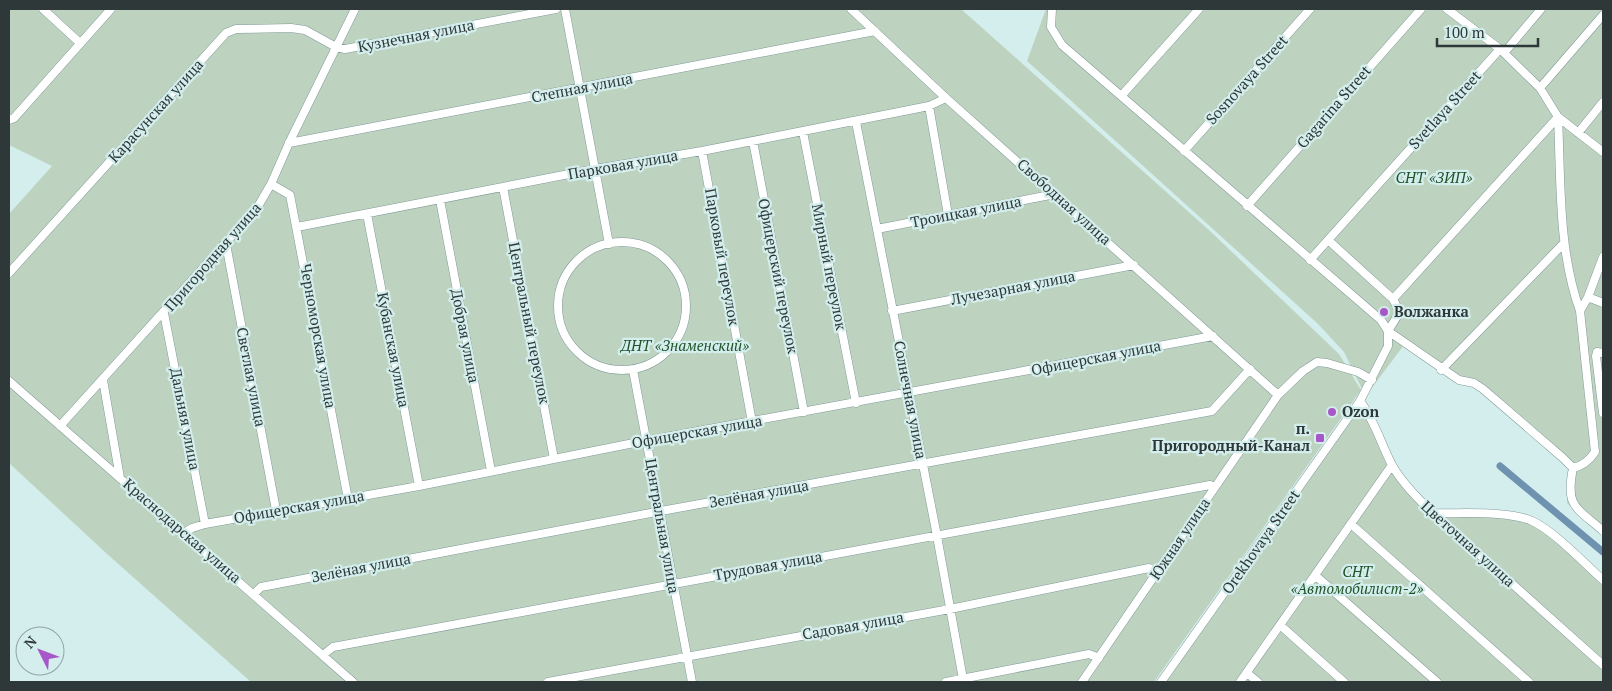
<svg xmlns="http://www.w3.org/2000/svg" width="1612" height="691" font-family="'PT Serif',serif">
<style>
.green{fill:#bed3bf}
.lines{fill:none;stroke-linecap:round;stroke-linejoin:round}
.canal{stroke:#6e92b0;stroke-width:7}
.minor-casing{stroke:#819999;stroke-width:9}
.minor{stroke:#fff;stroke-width:8}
.poi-dot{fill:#a757c8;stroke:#d4eeed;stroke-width:2}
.labels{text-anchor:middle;stroke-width:4.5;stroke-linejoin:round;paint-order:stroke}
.street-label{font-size:15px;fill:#2e3838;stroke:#d4eeed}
.park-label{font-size:15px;font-style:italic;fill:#205328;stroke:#d4eeed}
.poi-label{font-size:15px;font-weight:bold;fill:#2e3838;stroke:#d4eeed;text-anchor:start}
</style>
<rect width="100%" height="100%" fill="#d4eeed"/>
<!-- green -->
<path class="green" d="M9 9H961L1210 231 1339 354 1361 390 1154 682H251L106 553 9 463V214L52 166 9 145Z
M1046 9H1603V536L1567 503 1568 468 1474 387 1451 380 1404 345 1368 393 1361 387 1344 352 1318 324 1027 61Z
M1360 401 1392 465 1433 513 1499 514 1533 521 1603 580V682H1161Z"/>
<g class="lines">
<!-- canal -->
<path class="canal" d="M1500 466 1603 552"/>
<!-- minor casing -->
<g class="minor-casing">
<path id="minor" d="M43 9 80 43
M565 9 609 244
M851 9 946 98 1278 395
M1052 9 1051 27 1062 45 1381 320 1388 331 1459 380 1474 383 1483 389 1563 458 1573 468C1565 507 1576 507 1603 531
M1447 9 1500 49 1540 88 1558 117 1603 152
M1504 53 1541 9
M1540 88 1603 15
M1122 95 1199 9
M929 106 948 215
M1558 117C1561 182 1558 250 1580 311
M9 120 14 118 111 9
M856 122 937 536 963 679
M803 132 856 403
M1578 133 1603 102
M753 141 804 412
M289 143 875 31
M702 151 752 422
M1184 151 1310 9
M271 184 290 195 348 499
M503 187 554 459
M440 200 491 471
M1247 206 1421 9
M367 214 419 486
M297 227 595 169 702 151 929 106 946 98
M877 229 1055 194
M1328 240 1393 299
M558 306a64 64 0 1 1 128 0a64 64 0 1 1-128 0Z
M226 244 276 510
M1310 260 1500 49
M9 273 226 33 236 29 291 28 305 30 336 47 345 49 556 9
M1588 297 1603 303
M892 311 1134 265
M164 313 205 524
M1603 353 1597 352 1596 356 1603 413
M633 370 692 682
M1441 370 1564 243
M103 380 120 478
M9 381 353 682
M1360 401C1375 421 1381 444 1392 465 1402 483 1418 499 1433 513L1603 665
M60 426 257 208 271 184 289 143 355 9
M1573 468C1582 466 1589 461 1595 452L1580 311 1588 297 1603 257
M1433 513C1461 514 1507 510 1532 521 1553 530 1585 564 1603 580
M1351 524 1529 682
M184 533 192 528 205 524 419 486 639 442 1213 336
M1316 576 1437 682
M254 594 261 587 661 511 1212 411 1250 369
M1280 625 1344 682
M323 655 333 647 1210 485 1215 487
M1247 673 1258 682
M548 682 950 609 1149 568 1157 573
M946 682 1089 654 1099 658
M1082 682 1278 395 1303 371 1317 362 1327 363 1358 372 1372 380
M1161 682 1360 401 1388 346V331L1398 315 1397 307 1393 299 1558 117
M1240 682 1392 465"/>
</g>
<!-- minor -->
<use href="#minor" class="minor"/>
</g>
<!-- markers -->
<g class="poi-dot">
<circle cx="1384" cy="312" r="5"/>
<circle cx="1332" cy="412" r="5"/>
<rect x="1315" y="433" width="10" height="10" rx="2.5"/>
</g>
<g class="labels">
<!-- street labels -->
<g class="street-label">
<text transform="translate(416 36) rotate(-11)" y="5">Кузнечная улица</text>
<text transform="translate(1247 80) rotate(-48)" y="5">Sosnovaya Street</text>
<text transform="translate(582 88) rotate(-11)" y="5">Степная улица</text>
<text transform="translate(1334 107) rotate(-49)" y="5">Gagarina Street</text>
<text transform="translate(1445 110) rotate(-48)" y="5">Svetlaya Street</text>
<text transform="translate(156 111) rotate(-48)" y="5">Карасунская улица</text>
<text transform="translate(623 165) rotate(-10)" y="5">Парковая улица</text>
<text transform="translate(1064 202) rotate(42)" y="5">Свободная улица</text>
<text transform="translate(966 212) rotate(-11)" y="5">Троицкая улица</text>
<text transform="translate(213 257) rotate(-49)" y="5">Пригородная улица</text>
<text transform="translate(722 257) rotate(80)" y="5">Парковый переулок</text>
<text transform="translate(829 267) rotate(79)" y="5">Мирный переулок</text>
<text transform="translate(778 276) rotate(79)" y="5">Офицерский переулок</text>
<text transform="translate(1013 288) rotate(-11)" y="5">Лучезарная улица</text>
<text transform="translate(529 323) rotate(79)" y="5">Центральный переулок</text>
<text transform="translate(318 336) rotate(80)" y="5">Черноморская улица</text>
<text transform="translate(465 336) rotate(79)" y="5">Добрая улица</text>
<text transform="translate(393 350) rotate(79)" y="5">Кубанская улица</text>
<text transform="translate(1096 358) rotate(-11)" y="5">Офицерская улица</text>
<text transform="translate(251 377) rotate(79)" y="5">Светлая улица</text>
<text transform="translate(910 400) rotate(79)" y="5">Солнечная улица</text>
<text transform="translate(185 419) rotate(79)" y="5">Дальняя улица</text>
<text transform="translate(697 432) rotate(-10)" y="5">Офицерская улица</text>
<text transform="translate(759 494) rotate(-10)" y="5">Зелёная улица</text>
<text transform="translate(299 507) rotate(-10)" y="5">Офицерская улица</text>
<text transform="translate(662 526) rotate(80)" y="5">Центральная улица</text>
<text transform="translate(182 531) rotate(41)" y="5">Краснодарская улица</text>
<text transform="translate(1180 539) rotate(-56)" y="5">Южная улица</text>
<text transform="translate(1261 542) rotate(-55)" y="5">Orekhovaya Street</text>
<text transform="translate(1468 544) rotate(42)" y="5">Цветочная улица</text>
<text transform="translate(768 566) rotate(-10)" y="5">Трудовая улица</text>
<text transform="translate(361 568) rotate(-11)" y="5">Зелёная улица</text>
<text transform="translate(853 626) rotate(-10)" y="5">Садовая улица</text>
</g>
<!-- park labels -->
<g class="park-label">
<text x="1434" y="183">СНТ «ЗИП»</text>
<text x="685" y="351">ДНТ «Знаменский»</text>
<text x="1357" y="577">СНТ<tspan x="1357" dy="17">«Автомобилист-2»</tspan></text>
</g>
<!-- poi labels -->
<g class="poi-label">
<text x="1394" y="317">Волжанка</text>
<text x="1342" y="417">Ozon</text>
<text x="1310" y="434" text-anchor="end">п.<tspan x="1310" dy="17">Пригородный-Канал</tspan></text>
</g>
</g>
<!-- border -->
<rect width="1612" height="691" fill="none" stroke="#2e3838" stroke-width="20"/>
<!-- north arrow -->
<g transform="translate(40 651) rotate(312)"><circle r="24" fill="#d4eeed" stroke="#92a5a5"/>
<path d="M0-4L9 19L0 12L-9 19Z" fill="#a757c8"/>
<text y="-8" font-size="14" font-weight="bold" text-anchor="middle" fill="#2e3838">N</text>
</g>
<!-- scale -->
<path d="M1437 38v8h101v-8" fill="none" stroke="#2e3838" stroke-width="2.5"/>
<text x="1444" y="38" font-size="15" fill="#2e3838" stroke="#d4eeed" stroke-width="4" paint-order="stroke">100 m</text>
</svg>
